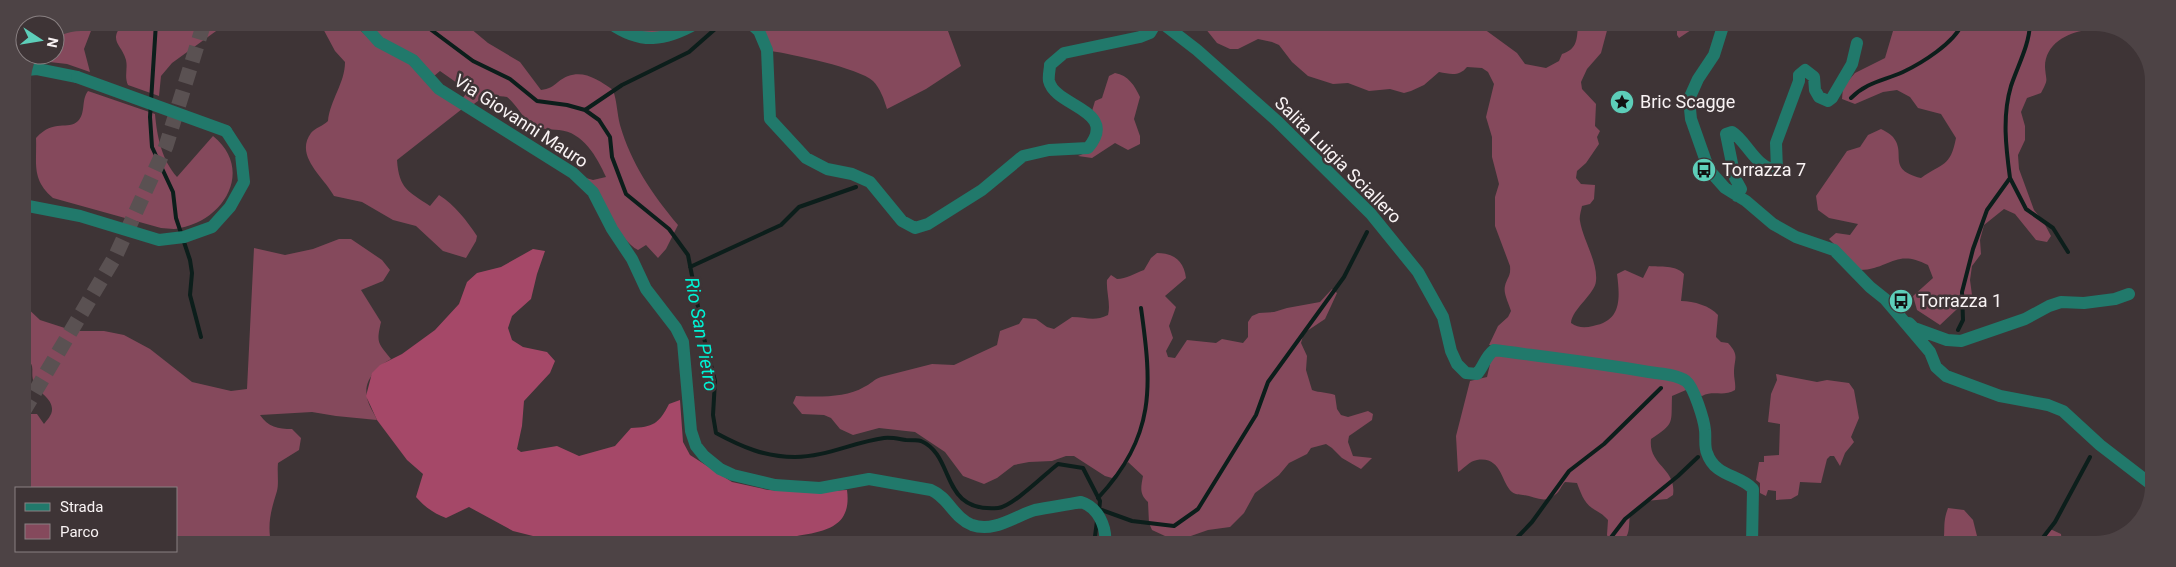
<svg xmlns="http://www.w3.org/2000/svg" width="2176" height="567" font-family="Roboto,sans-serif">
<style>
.green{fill:#85495c}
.forest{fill:#a54868}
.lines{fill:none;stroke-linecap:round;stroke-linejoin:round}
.stream{stroke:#0c1e1b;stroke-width:4}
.highway-tunnel{stroke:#5a5152;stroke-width:15;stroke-dasharray:15 8;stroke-linecap:butt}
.street{stroke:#21796b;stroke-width:12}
.street-bridge{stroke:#21796b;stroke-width:12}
.labels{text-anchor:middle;stroke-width:5;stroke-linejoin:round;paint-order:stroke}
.poi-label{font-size:18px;fill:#f9f3f4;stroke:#3e3436;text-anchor:start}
.street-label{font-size:18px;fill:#f9f3f4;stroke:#3e3436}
.water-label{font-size:19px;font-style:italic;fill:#00f2d4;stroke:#3e3436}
</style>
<rect width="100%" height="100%" fill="#3e3436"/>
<!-- green -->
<path class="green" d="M82 23H94L84 49 90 72 67 64 32 60 34 55H55V33Z
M123 23H225L223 26 172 63 161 76 159 96 128 85C124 76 128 69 126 60 121 43 108 42 123 23Z
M320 23H352L371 40 400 56 462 109 397 160C399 189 408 191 430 206L439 195C455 205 467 221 477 236L476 241 466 258 443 251 416 226 393 220 362 202 334 196C324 177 294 156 311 133 315 128 323 126 328 121 330 100 345 83 345 62L335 51Z
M364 23H464L488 43 520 62 541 90C549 89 552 87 558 82 578 66 596 78 613 90 617 101 617 113 620 125 631 163 652 194 678 225L666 249 658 258 646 245 638 250C620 241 597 196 586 178L593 180 606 177C597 157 583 132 559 130 549 129 543 130 533 125 522 118 517 105 507 97 492 95 483 95 472 106L462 99 468 91 467 90 440 71 434 76 374 33Z
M616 23H690L651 36Z
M757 23H945L961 66 926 89 887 109C884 99 880 88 873 81 859 68 791 54 771 51Z
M1201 23H1434L1445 31 1456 25 1480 26 1517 53 1525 64 1546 68 1559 61 1562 54C1578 49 1577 38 1578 23H1609L1601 53 1587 69 1581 82 1582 89 1596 104 1595 126 1600 131 1597 137 1599 144 1586 163 1577 171 1576 178 1581 184 1595 185 1594 199 1590 204 1582 206C1581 211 1579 217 1580 221 1583 240 1598 262 1596 281 1595 294 1572 309 1571 323 1578 328 1585 328 1593 326 1622 321 1620 298 1617 274L1625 270 1643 278 1649 266C1660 267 1676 265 1684 274L1681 301C1694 301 1710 306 1718 315L1716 337 1721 342 1728 343C1740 356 1734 358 1734 373 1734 379 1736 384 1735 390 1724 397 1713 390 1702 396L1686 390 1672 396C1671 424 1675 423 1651 439 1648 466 1677 468 1673 495L1667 499 1646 501 1630 514C1628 530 1632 543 1610 542L1607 535 1608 520C1603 514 1598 512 1592 508 1584 503 1580 491 1577 483L1565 482C1561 486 1560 491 1556 494 1545 505 1534 496 1523 495 1518 494 1516 495 1512 492 1501 483 1502 456 1477 460 1469 461 1465 468 1458 472L1456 436 1470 381 1487 377 1491 360 1500 345H1489L1498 326 1508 317 1511 311C1509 304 1503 293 1505 286 1507 277 1511 277 1510 266L1495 226V197L1499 184 1492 157V137L1486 117 1494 84 1488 72 1482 68 1467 67C1459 77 1450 74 1439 72L1424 85 1411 91 1404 93 1390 89 1369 91 1348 83 1333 84 1308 76 1292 62 1279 45 1272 42 1258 39 1238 49H1230L1217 43Z
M1677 23H1692L1691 30 1679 38 1677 35Z
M1904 24H2090L2086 30C2067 33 2045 44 2045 67 2046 82 2049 78 2041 93L2027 98 2021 112 2025 126V140L2018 155 2019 169 2034 210 2043 221 2051 236 2047 242 2036 240 2015 214 2004 209 1984 225 1980 240 1981 254 1972 266 1970 280 1972 295 1940 325 1917 310 1913 296 1933 278 1928 265C1896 248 1890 269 1860 270L1829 239 1836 233 1850 235 1858 224 1829 218 1818 210 1816 196 1847 151 1860 147 1868 135 1881 129C1885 131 1889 133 1892 136 1908 153 1885 169 1921 178 1943 162 1950 168 1956 138L1941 114 1918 108 1910 97 1897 90 1883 92 1855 104 1842 99 1843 87 1855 73 1885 58 1893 31Z
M1115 73C1128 75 1135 86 1140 97L1134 119 1140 136V144L1128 150 1115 143 1092 158 1078 156C1088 152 1096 149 1100 139L1092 111 1095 101 1102 98 1109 76Z
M88 91 155 114C157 137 162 160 177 177L213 136C254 169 225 220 180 228 174 230 167 228 161 228L53 198C31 179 37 164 36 138 54 118 68 131 78 121 86 113 81 100 88 91Z
M339 239H351L382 260 390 270 383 281 361 290 381 322C376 344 378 342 391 359 378 366 363 380 367 397 368 405 374 413 377 420L336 416 312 412 260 415C268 427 278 429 292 429L301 438 299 450 278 463C277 472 279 483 277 491 272 507 268 520 270 537L281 543H294H176V488H23V414H37L44 424C47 420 52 415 52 410 53 399 39 393 35 384 28 372 39 365 23 357V304L40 320 74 331H104L124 335 150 349 192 382 231 391 247 389 254 248 285 255 313 249Z
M1157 253C1174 253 1184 261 1186 278L1165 296 1176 307 1169 326 1173 338 1166 351 1168 357 1175 358 1187 340 1216 343 1222 339 1243 343 1248 337V322L1252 316 1259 313 1274 312 1287 308 1320 302 1332 289 1337 293 1325 319 1307 331 1303 336 1301 343 1307 356 1306 370 1312 390C1320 393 1327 392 1335 395L1337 409 1341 415 1348 417 1368 411 1373 414 1372 420 1349 436 1348 442 1353 456 1372 458 1361 469 1342 458 1332 448 1326 444 1311 448 1307 454 1289 463 1279 475 1255 493 1244 513 1230 527 1208 530 1188 537 1165 536 1152 530 1149 523 1148 502C1139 494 1141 487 1143 476L1128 462 1112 478 1105 476 1074 456H1066L1052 461 1029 462 1014 465 997 478 984 484 963 476 945 452 915 432 879 428 853 435 840 429 831 418 824 415 802 414 793 403 796 396C817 397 846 398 864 387 871 384 874 379 881 377L932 364 954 365 997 345 1000 331 1019 324 1023 318 1036 319 1047 327 1054 329 1072 317C1086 317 1094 322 1108 315 1111 304 1106 292 1107 280L1111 275 1117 279C1126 279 1135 273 1144 270L1151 258Z
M1776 374 1817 382 1827 380 1849 383 1854 390 1859 418 1851 437 1854 442 1845 453 1840 466 1834 456H1830L1827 459 1821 483 1800 482 1798 495 1791 499 1776 500V491L1768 490 1766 496 1760 493V483L1756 480 1759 462H1764V456L1779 455 1780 424 1768 422 1771 394 1777 380Z
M1948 508 1964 510 1973 520 1979 544H1943C1946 529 1942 524 1948 508Z
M2048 528 2061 534 2062 544H2044Z"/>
<!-- forest -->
<path class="forest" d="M533 249 545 251 537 274 531 299 512 316 508 328 512 340 523 347 547 352 555 361 550 373 524 401 522 426 517 449 521 452 557 446 579 456 615 446 631 428C653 427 659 424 669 404L680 400 683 442 690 455 732 482 768 490 811 492 847 490C854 542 799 529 767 544H552L537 537 513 531 469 507 446 518C433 513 425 507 416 497L423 474 407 460 377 420 366 396 372 373 380 365 402 354 435 330 459 304 467 282 477 273 501 267Z"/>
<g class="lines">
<!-- stream -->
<path class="stream" d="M156 23 150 117 152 147 173 192 176 218 190 260 192 273 190 295 201 337
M422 23 473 61 510 79 537 101 567 105 585 110 599 120 610 137 612 157 626 194 669 229 688 255 704 338 715 381 713 415 716 433C742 447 765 457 795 457 825 457 854 442 884 438 891 437 899 439 906 440 911 440 917 440 921 441 956 456 939 513 998 508 1012 507 1045 474 1058 464L1083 468 1100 501 1099 512
M1851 98C1867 82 1883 81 1903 72 1922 63 1954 43 1962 24
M585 110 622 85 689 52 722 23
M2010 178 2026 209 2053 228 2068 252
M690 267 781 225 799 207 856 187
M1958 330 1963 320 1962 292 1973 249 1987 210 2010 178C2006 148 2002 116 2011 86 2018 65 2029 46 2030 24
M1098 498C1156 436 1152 386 1141 308
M1099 509 1132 521 1174 526 1198 509 1256 415 1268 382 1344 277 1367 232
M1094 544 1097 521
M1511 544 1532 522 1569 471 1604 444 1661 388
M1606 544 1625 519 1678 476 1698 457
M2038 544 2055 522 2090 457"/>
<!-- highway-tunnel -->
<path class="highway-tunnel" d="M23 412 116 255 166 146 204 23"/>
<!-- street -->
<path class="street" d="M362 23 379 42 413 60 439 89 573 173 593 192 612 229 632 259 646 289 676 328 683 342 691 431 696 446 704 456 720 469 733 475 775 485 820 488 869 479 931 490C948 497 954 518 972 525 994 533 1015 516 1035 510 1050 507 1066 505 1081 502 1098 507 1107 527 1105 544
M610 23C641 45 665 41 697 23
M750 23 759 31 767 50 770 119 806 158 827 169 852 174 870 182 902 221 915 228 928 224 982 190 1023 156 1049 150 1088 148C1120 110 1055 107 1049 81 1048 76 1050 69 1050 65L1064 53 1140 37 1150 33 1156 23
M1162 23 1197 50 1277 121 1371 214 1418 272 1443 317 1451 351 1457 364 1466 373 1477 374C1484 366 1485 357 1494 350 1546 357 1597 363 1649 372 1660 374 1676 374 1686 381 1694 387 1704 420 1705 430 1706 437 1704 446 1707 453 1715 477 1739 474 1753 489L1752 544
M1724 23 1714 55 1698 79 1689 99 1691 119 1709 170 1725 188 1746 201 1773 224 1796 237 1834 250 1870 287 1885 299 1930 352 1936 367 1946 376 2000 396 2048 405 2063 411 2100 445 2152 485
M27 70 37 69 77 77
M1737 196 1741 189 1735 178 1726 134 1732 132C1746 140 1756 169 1777 170L1776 143 1799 81V75L1805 70 1814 77 1815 90 1819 97 1828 101 1832 98 1852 64 1857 43
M23 205 80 216 159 240 184 237 212 227 230 207 244 182 241 154 226 131
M1909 323 1914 328 1947 340 1961 341 2025 319 2049 306 2061 302 2084 303 2115 299 2129 294"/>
<!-- street-bridge -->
<path class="street-bridge" d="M77 77 226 131"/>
</g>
<!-- icons -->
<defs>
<g id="sight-disc" transform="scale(1.25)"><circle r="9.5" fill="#5dceb9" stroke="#3e3436"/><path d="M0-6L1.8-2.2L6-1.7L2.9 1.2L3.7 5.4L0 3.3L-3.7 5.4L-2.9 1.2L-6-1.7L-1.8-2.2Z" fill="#111"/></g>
<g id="bus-disc" transform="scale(1.25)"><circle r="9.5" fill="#5dceb9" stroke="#3e3436"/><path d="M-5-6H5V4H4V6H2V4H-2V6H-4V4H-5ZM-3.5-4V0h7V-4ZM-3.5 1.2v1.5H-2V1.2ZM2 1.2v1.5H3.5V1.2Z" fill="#111"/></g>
</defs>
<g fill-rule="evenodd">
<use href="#sight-disc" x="1622" y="102"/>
<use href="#bus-disc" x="1704" y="170"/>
<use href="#bus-disc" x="1901" y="301"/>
</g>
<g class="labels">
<!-- poi labels -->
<g class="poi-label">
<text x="1640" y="108">Bric Scagge</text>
<text x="1722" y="176">Torrazza 7</text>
<text x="1918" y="307">Torrazza 1</text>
</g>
<!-- street labels -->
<g class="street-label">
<text transform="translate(521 121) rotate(33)" y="6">Via Giovanni Mauro</text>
<text transform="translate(1338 160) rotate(45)" y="6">Salita Luigia Sciallero</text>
</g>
<!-- water labels -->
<g class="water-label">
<text transform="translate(702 334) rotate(80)" y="7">Rio San Pietro</text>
</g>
</g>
<!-- crop -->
<path d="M0 0H2176V567H0ZM81 31H2095A50 50 0 0 1 2145 81V486A50 50 0 0 1 2095 536H81A50 50 0 0 1 31 486V81A50 50 0 0 1 81 31Z" fill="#4d4345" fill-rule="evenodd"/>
<!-- legend -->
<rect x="15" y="487" width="162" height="65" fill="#3e3436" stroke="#898082"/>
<rect x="25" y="503" width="25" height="8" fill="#21796b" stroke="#898082"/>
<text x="60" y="512" font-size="15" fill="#f9f3f4">Strada</text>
<rect x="25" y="524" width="25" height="15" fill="#85495c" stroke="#898082"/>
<text x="60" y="537" font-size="15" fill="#f9f3f4">Parco</text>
<!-- north arrow -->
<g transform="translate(40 40) rotate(102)"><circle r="24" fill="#3e3436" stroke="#898082"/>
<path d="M0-4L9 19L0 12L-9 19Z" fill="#5dceb9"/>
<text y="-8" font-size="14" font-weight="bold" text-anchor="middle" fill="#f9f3f4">N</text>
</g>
</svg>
